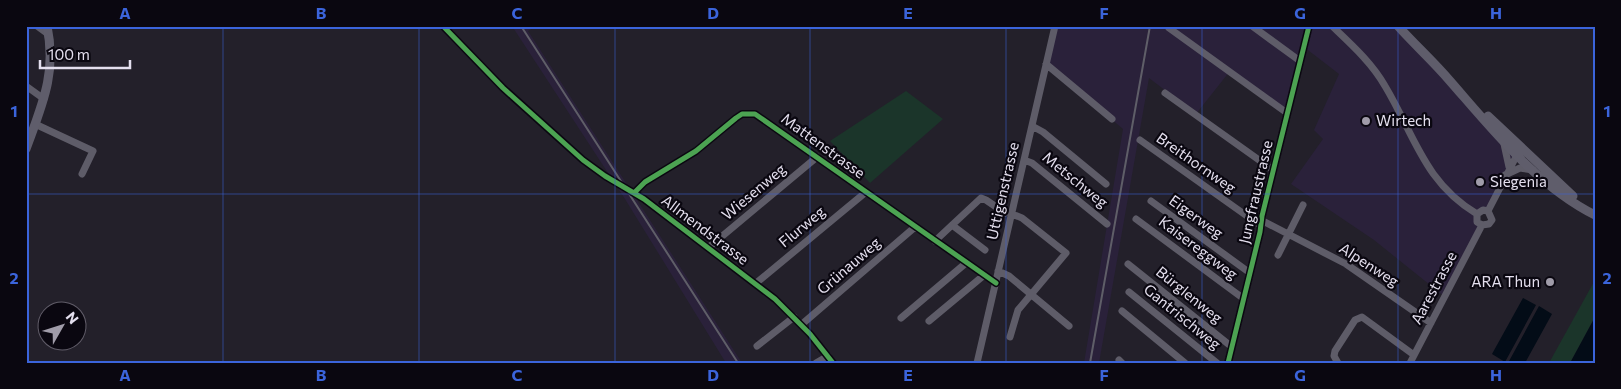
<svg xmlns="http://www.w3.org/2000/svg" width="1621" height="389" font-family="Commissioner,sans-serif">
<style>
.built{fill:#2a213a}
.green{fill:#1b352a}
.water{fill:#030c17}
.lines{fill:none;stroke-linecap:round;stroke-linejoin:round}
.minor{stroke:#5e5c68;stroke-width:7}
.major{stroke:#5f5d6b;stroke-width:9}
.rail{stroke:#5f5e68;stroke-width:2}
.cycleway-casing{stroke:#0a0710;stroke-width:8}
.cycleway{stroke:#4ca352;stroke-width:5}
.grid{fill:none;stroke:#3b64db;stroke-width:1;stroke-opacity:0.55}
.poi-dot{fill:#a09ca9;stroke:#0a0710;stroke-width:2}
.labels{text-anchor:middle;stroke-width:4.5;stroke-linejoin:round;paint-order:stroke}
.poi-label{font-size:15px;fill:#e4dfee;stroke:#0a0710;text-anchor:start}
.street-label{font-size:15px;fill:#e4dfee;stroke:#0a0710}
.neatline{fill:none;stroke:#3b64db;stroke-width:2}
.grid-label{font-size:16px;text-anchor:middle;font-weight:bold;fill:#3b64db}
</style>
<rect width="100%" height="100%" fill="#23202a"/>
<!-- built -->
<path class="built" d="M512 26H536L528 31 742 363H726L625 199Z
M1055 26H1398L1517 153 1488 211H1481L1479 224 1445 297 1374 240 1291 184 1323 139 1314 130 1339 74 1304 47 1287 113 1230 71 1196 114 1149 78 1099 363H1084L1123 129 1046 64Z"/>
<!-- green -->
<path class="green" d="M906 91 943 119 870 183 830 141Z
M1595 280V317L1570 363H1549Z"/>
<!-- water -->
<path class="water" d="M1523 298 1536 305 1505 362 1492 354Z
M1539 306 1552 314 1525 363H1508Z
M1595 317V363H1570Z"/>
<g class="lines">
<!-- minor -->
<path class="minor" d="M37 26 48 34
M443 26 503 88 583 160 605 176 644 199 775 299 810 334 833 363
M1252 26 1300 61
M1332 26C1352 45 1372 63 1385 86 1415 136 1424 182 1477 214
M1169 28 1287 113
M1046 64 1112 119
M26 86 44 99
M1165 93 1273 170
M35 124 93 151 82 174
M1032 126 1043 132 1106 184
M1140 140 1261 226
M1504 144 1509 167
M1024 160 1032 163 1107 224
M1505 175 1520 168 1533 170
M634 193 645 182 696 151 736 118 742 114H755L996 283
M1151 201 1250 273
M1488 211 1519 151
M1136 219 1244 299
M1261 220 1346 264 1431 323
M952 225 985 250
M1482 225 1477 222V214L1483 210 1488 211
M1482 225 1489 224 1492 220 1488 211
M935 241 981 198 986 200 1005 213
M708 248 817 157
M1278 255 1303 205
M1128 264 1232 347
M998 271 1009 276 1069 326
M755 284 866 192
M1129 292 1217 363
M1122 311 1185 363
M901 318 966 263
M929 321 983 276
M801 325 915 227
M1010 337 1018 310 1066 253 1022 218 1012 214
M757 346 794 317
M1119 360 1122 363
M816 363 828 356
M977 363 1055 26
M1228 363 1260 232 1262 216 1309 26
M1338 363 1334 356 1335 351 1355 320 1362 317 1414 355
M1410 363 1482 225"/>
<!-- major -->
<path class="major" d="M1398 26C1415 45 1434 62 1450 81 1492 129 1537 186 1595 215
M1488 116 1573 196
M26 149C42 105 57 73 47 26"/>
<!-- rail -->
<path class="rail" d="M521 26 738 363
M1090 363 1150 26"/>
<!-- cycleway casing -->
<g class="cycleway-casing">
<path id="cycleway" d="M443 26 503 88 583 160 605 176 644 199 775 299 810 334 833 363
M634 193 645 182 696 151 736 118 742 114H755L996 283
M1228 363 1260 232 1262 216 1309 26"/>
</g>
<!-- cycleway -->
<use href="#cycleway" class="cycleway"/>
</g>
<!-- grid -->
<path class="grid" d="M223 26V363M419 26V363M615 26V363M810 26V363M1006 26V363M1202 26V363M1398 26V363M26 194H1595"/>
<!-- markers -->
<g class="poi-dot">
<circle cx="1366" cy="121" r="5"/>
<circle cx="1480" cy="182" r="5"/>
<circle cx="1550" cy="282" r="5"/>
</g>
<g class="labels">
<!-- poi labels -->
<g class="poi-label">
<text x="1376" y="126">Wirtech</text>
<text x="1490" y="187">Siegenia</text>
<text x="1540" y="287" text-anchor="end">ARA Thun</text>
</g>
<!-- street labels -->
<g class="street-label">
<text transform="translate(823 146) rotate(36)" y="5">Mattenstrasse</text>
<text transform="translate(1196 163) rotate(35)" y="5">Breithornweg</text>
<text transform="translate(1075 180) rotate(39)" y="5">Metschweg</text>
<text transform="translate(1003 191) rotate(-77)" y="5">Uttigenstrasse</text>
<text transform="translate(754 192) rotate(-40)" y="5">Wiesenweg</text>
<text transform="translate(1256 192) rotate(-77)" y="5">Jungfraustrasse</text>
<text transform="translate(1196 217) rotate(36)" y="5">Eigerweg</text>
<text transform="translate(802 227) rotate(-40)" y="5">Flurweg</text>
<text transform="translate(705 230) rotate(37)" y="5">Allmendstrasse</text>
<text transform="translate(1198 248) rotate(37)" y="5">Kaisereggweg</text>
<text transform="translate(1369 265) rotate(33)" y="5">Alpenweg</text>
<text transform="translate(849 266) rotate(-41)" y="5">Grünauweg</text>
<text transform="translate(1434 288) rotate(-62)" y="5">Aarestrasse</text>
<text transform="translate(1189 295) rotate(39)" y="5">Bürglenweg</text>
<text transform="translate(1182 317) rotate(39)" y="5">Gantrischweg</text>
</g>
</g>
<!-- border -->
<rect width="1621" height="389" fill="none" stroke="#0a0710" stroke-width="55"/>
<!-- north arrow -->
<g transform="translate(62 326) rotate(51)"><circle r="24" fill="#0a0710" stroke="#615d69"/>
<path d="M0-4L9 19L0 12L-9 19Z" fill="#a09ca9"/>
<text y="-8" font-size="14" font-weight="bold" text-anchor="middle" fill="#e4dfee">N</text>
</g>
<!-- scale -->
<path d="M40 60v8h90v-8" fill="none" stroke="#e4dfee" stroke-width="2.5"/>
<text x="48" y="60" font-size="15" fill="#e4dfee" stroke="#0a0710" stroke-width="4" paint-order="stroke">100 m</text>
<rect x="28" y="28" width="1566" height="334" class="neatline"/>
<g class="grid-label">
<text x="125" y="19">A</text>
<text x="321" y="19">B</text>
<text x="517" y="19">C</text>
<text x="713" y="19">D</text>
<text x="908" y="19">E</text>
<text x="1104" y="19">F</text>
<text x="1300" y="19">G</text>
<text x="1496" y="19">H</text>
<text x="14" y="117">1</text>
<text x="1607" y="117">1</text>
<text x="14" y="284">2</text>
<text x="1607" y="284">2</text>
<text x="125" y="381">A</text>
<text x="321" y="381">B</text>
<text x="517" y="381">C</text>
<text x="713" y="381">D</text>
<text x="908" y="381">E</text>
<text x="1104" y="381">F</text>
<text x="1300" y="381">G</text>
<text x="1496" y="381">H</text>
</g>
</svg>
